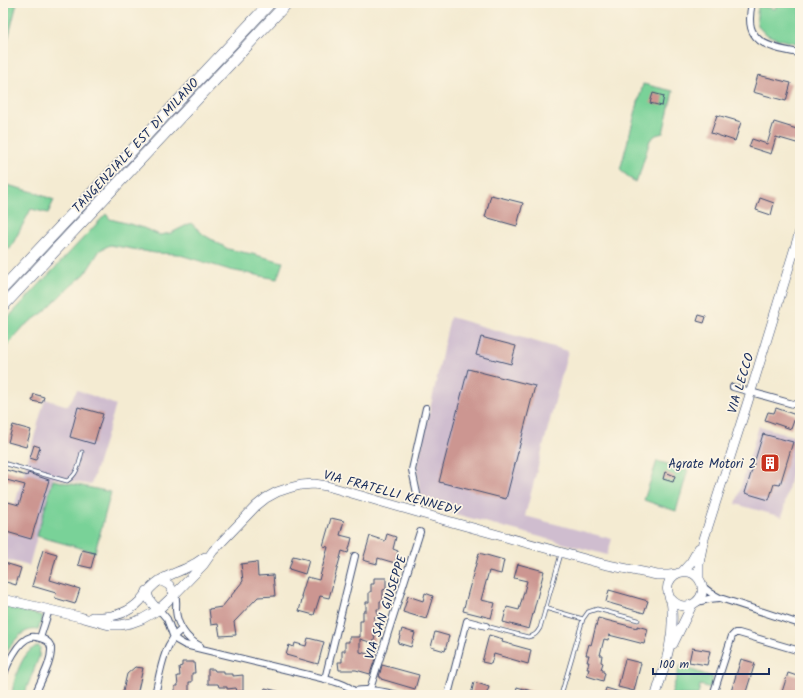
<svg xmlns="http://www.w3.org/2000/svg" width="803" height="698" font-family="Kalam,sans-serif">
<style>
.industrial{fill:#cfbdcf}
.green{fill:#79d298;stroke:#4a807b}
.building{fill:#cc9691}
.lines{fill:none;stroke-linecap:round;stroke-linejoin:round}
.lane-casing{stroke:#3c4b6f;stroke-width:4.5}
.street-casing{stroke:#3c4b6f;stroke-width:8}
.secondary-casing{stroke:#3c4b6f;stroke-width:10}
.highway-casing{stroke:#3c4b6f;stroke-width:12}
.lane{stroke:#fff;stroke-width:3}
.street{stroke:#fff;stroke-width:6}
.secondary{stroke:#fff;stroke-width:9}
.highway{stroke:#fff;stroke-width:11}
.labels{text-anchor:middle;stroke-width:3.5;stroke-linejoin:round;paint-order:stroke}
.street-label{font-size:13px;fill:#1b2f5e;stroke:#fcf5e5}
.poi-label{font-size:13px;fill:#1b2f5e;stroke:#fcf5e5;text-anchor:end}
</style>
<rect width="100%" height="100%" fill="#fcf5e5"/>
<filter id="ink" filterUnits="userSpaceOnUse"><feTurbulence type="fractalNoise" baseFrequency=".025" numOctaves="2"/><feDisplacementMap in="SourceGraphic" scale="8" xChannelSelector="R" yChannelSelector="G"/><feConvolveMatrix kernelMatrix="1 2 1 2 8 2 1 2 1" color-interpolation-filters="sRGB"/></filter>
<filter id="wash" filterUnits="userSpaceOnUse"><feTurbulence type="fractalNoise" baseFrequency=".012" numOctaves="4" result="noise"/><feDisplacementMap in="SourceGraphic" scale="16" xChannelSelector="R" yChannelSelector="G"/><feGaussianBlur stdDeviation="0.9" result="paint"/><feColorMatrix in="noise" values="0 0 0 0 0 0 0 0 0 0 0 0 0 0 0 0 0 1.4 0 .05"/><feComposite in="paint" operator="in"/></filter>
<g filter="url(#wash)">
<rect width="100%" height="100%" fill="#f4ebd2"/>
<!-- industrial -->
<path class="industrial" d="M450 317 568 351 525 516 612 539 607 555 422 505 417 469Z
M77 390 116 405 91 485 53 478 29 566 3 559V546L45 399 68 406Z
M759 426 799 438 782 517 736 504Z"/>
<!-- green -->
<path class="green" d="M3 3H17L3 59Z
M777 3 785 5 786 3H800V44C784 40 754 38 757 15 757 11 758 8 759 5L775 9Z
M643 84 673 91 663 133 656 135 650 140 639 176 635 182 620 170Z
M3 184 34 192 54 200 48 213 31 209 10 249 3 247Z
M106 214 110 219 141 227 160 235 171 233 191 223 204 235 228 249 252 254 283 262 277 279 230 270 177 254 155 253 110 245 100 250 85 274 65 291 44 312 24 326 3 351V323Z
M657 461 688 470 676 511 644 500Z
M53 480 111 492 95 552 37 536Z
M3 606 43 616 38 630C21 627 11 645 3 658Z
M38 646 40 647 39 657 24 695H12C13 681 22 650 38 646Z
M680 666 713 677 711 688 700 685 698 695H671Z"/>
<g id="blocks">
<!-- building -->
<path class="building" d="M758 75 791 83 786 101 753 92Z
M653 93 664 96 662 106 650 103Z
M717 115 741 122 735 141 711 133Z
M774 122 800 130V144L776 137 771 154 749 147 752 139 767 144Z
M491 195 523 203 517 226 485 217Z
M760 198 774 203 771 215 756 210Z
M699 315 706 317 704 323 697 321Z
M481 337 516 346 511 364 476 355Z
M468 369 535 386 506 499 439 482Z
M34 394 44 397 42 403 32 401Z
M78 407 103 414 94 444 70 437Z
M776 408 796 415 791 429 765 420 768 412 774 413Z
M13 425 31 430 26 447 8 442Z
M763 434 793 442 780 485 774 484 769 500 745 493Z
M34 445 40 447 36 460 30 458Z
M3 469 27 476 28 473 49 480 31 539 3 531V516L8 502 19 505 25 485 3 479Z
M665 472 675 476 673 482 663 479Z
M331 518 344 521 340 535 352 538 348 553 342 551 329 598 320 596 314 615 299 611 303 596H301L307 577 319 580 328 547 323 546Z
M387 534 396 537 393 549 398 551 395 563 378 558 377 564 363 560 370 536 385 541Z
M43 550 57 554 50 580 80 589 75 604 55 598 56 593 32 586Z
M82 550 95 553 91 568 78 565Z
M479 553 504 560 501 574 489 571 481 600 495 603 491 618 463 611Z
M293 556 309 560 305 574 289 569Z
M257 562 258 576 273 575 275 596 258 597 234 622 236 635 220 636 218 624 211 625 209 609 222 607 243 581 241 564Z
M5 563 21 568 16 585 3 581V570Z
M518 564 544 571 529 629 503 622 507 607 519 610 527 581 514 578Z
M374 578H386V589L383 590V601H380V609H377L378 617H374V637H375L373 643 360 639V652L376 656 370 674 356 670H339L338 662H342V651H345V642H349V637H360V621H363V611H366V602H369V592H371V584H374Z
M609 590 648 601 644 613 606 602Z
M425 593 433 596 426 619 403 612 408 596 423 601Z
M598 618 637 628V626L648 629 644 644 609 635 608 640 604 639 600 655H602L601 662 603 663 601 669 603 670V672L605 673 603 681 587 676 589 669H587L589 662H587L589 655H586L589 644 591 645Z
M402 629 415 633 411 647 398 643Z
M435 632 449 636 445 651 431 647Z
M489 635 503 639 502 642 531 650 528 664 494 654 491 664 482 662Z
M308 638 324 642 318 664 286 655 289 645 294 647 295 643 306 646Z
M692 648 710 651 707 665 689 662Z
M625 659 641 663 634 691 618 687Z
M741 659 755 663 745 695H730Z
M182 662H194L195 673H192V682H189V692H187V695H175V686H178L177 676H180L179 667 182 666Z
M382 665 419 675 415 689 381 679V677H379Z
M135 667 143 668 137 695H122L127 674Z
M208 669H214L215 671H224V674H233V676L243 675V691H237L236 688 227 689V687H219L218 684H208Z
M788 673 800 677V695H781Z
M474 682 489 687 486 695H471Z
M517 687 538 693V695H515Z
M265 688 285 693V695H263Z
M606 688 623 693V695H604Z"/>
</g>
</g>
<g filter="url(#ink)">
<use href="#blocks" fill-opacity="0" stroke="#3c4b6f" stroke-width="1"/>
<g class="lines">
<!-- lane casing -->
<g class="lane-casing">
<path id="lane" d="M3 463 67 481C78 474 79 464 82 452
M545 608 583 619 588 612 597 609 638 620
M486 626 528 637C535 636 537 633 540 628L561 554
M561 695 583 619"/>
</g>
<!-- street casing -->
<g class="street-casing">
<path id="street" d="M752 3C750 12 748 26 754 34 761 47 787 51 800 53
M733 387 800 406
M419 513V503L412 470 426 408
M702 586 711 593 720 598 800 624
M175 594C177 599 176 604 176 610 177 625 186 639 200 646
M697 602 709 599 719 598
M158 610 162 613 167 619 174 638 178 641 185 645 325 679C336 682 351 685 357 695
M40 638 49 610
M3 678C6 666 18 640 31 637 35 636 39 638 43 639 48 641 50 643 51 648 52 663 40 681 35 695
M325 679 355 556
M370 689 420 532
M355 691C370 688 383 692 398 695
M155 695C160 674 163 643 182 629
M448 695 467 621 486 626
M713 695 732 636 735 633H739L800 651"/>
</g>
<!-- secondary casing -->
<g class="secondary-casing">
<path id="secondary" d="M682 572 691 562 699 548
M699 579V564L703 542 748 401 800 231
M147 591C148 601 152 603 158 610
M175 594 204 564 213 551 256 506 266 498 277 492 289 488 301 485 314 484 327 486 455 523 603 564 657 575H669L676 574
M3 599 80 617 109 625H120L131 623 142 619 158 610 175 594 169 585 160 580
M92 617C110 618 127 615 140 601 146 593 151 586 159 581 169 574 182 571 192 565 197 563 201 559 205 557
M673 644 692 605
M656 695C664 667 674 641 672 611 672 607 672 603 670 599 668 593 666 588 669 582 675 570 691 568 699 579 712 597 686 617 671 599"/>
</g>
<!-- highway casing -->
<g class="highway-casing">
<path id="highway" d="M3 288 270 3
M3 306 287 3"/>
</g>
<!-- lane -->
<use href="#lane" class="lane"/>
<!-- street -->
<use href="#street" class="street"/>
<!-- secondary -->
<use href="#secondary" class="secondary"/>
<!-- highway -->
<use href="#highway" class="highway"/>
</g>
</g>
<!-- icons -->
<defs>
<g id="building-square" transform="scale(1)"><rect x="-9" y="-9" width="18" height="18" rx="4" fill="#c8321e" stroke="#fcf5e5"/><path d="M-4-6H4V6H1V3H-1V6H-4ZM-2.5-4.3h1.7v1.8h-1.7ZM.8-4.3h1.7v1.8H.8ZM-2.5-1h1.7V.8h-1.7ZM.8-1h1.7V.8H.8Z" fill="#fff"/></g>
</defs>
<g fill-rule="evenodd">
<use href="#building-square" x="770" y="463"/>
</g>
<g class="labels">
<!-- street labels -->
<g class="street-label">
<text transform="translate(135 145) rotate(-47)" y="5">TANGENZIALE EST DI MILANO</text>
<text transform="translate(740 383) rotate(-73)" y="5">VIA LECCO</text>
<text transform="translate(392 492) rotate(15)" y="5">VIA FRATELLI KENNEDY</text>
<text transform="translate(385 607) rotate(-72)" y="5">VIA SAN GIUSEPPE</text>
</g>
<!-- poi labels -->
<g class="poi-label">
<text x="756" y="468">Agrate Motori 2</text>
</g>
</g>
<!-- margin -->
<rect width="803" height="698" fill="none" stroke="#fcf5e5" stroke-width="16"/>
<!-- scale -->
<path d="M653 668v6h116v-6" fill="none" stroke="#1b2f5e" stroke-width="2"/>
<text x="659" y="668" font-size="12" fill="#1b2f5e" stroke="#fcf5e5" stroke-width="3" paint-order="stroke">100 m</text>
</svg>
